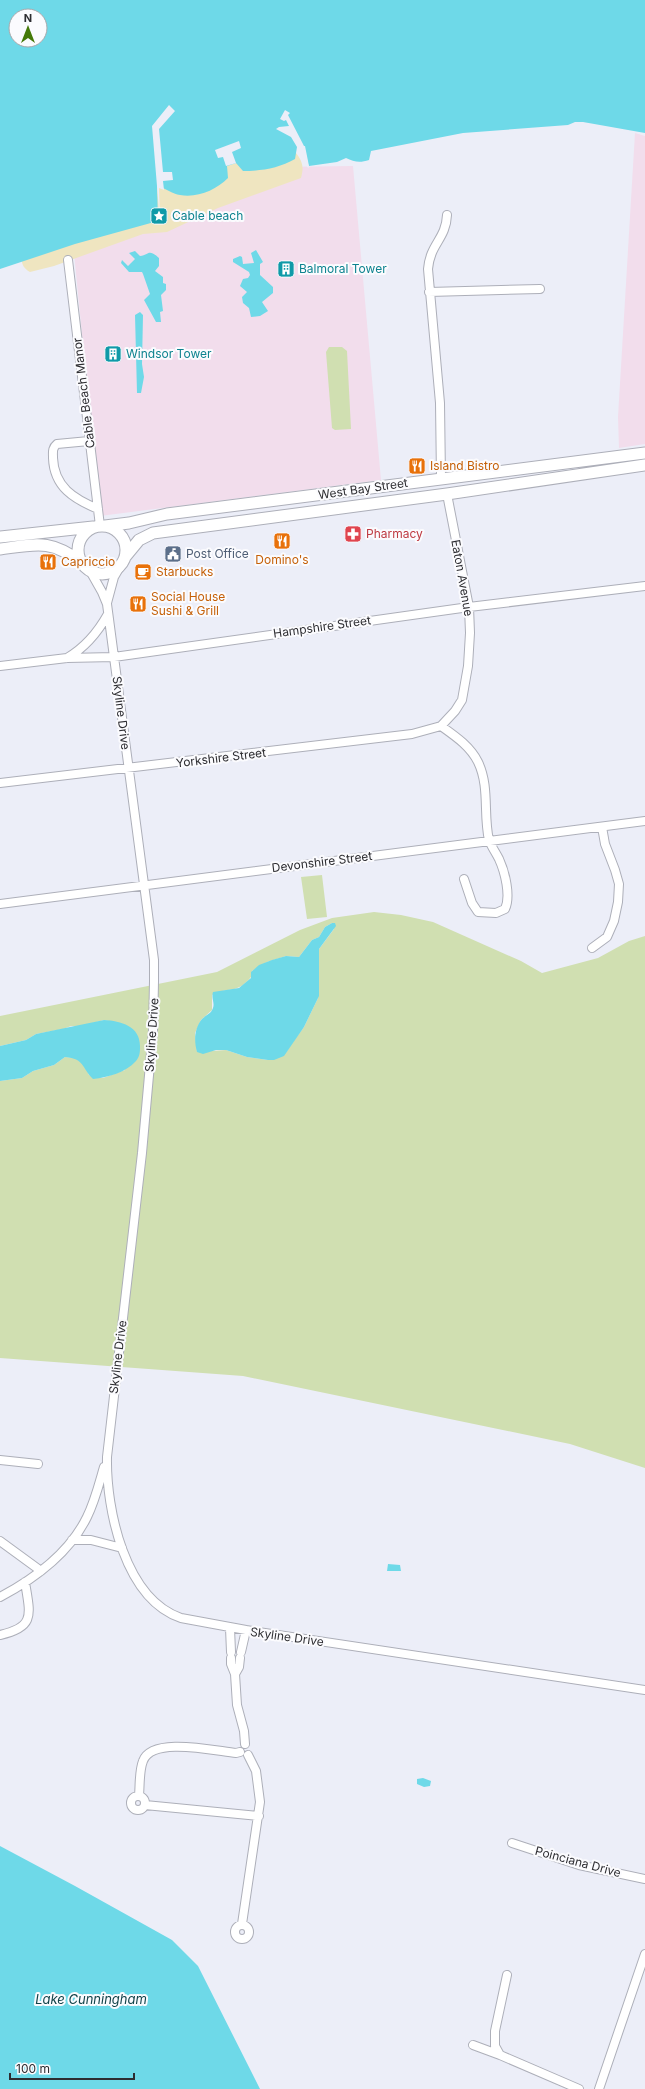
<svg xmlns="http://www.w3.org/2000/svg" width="645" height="2089" font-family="Inter,sans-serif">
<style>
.commercial{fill:#f2ddec}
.green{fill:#d0dfb1;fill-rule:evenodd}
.sand{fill:#efe5c0}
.water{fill:#6ed9e8;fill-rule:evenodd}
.pier{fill:#eceef8}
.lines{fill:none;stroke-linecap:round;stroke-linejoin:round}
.street-casing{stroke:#adafb9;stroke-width:10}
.secondary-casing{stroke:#adafb9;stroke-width:13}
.street{stroke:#fff;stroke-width:8}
.secondary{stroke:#fff;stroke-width:11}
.labels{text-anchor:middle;stroke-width:4;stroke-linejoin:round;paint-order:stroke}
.culture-label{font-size:12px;fill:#0d838f;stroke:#fbfbfe;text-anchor:start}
.street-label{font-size:12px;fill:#2d2d31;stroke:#fbfbfe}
.food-label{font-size:12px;fill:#c56008;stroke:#fbfbfe;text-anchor:start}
.health-label{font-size:12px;fill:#be3a42;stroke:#fbfbfe;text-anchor:start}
.service-label{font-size:12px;fill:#4e5e75;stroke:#fbfbfe;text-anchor:start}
.water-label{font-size:13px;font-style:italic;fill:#114349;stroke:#fbfbfe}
</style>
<rect width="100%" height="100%" fill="#eceef8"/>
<!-- commercial -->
<path class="commercial" d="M635 133 645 136V444L619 448 618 417Z
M353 166 381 480 100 516 73 243 272 167Z"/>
<!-- green -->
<path class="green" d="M329 347H342L347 351 351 429 335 430 332 428 326 352Z
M322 875 327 917 307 919 301 877Z
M374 912 401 915 433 922 521 961 542 973 598 958 629 941 645 936V1468L570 1444 243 1376 0 1358V1081L22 1078 33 1071 54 1065 65 1057 76 1058 84 1064 89 1075 103 1078 125 1070 119 1023 104 1020 81 1026H71L63 1029 36 1034 26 1040 0 1046V1016L217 972 300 930 332 918ZM332 923 334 929 319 949 318 998 304 1027 292 1043 287 1051 268 1060 247 1057 226 1050 197 1052 195 1033 201 1020 212 1010V995C227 986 237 995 251 977L252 971 267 962 286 956 299 957 312 940 319 937 325 927Z"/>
<!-- sand -->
<path class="sand" d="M292 148C301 159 305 164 301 178L218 208 167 232 143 234 54 266 30 272C18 265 22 257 25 245L157 185Z"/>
<!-- water -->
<path class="water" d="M0 0H645V133L583 122H575L568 125 463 133 371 151 369 160C360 163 354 162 346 158L337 162 309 166 305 146 297 147 295 159C279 168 262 171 243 171L236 163 227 166 228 178C216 190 198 198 180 195 173 194 164 188 157 185L158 221 75 244 0 269ZM16 16H40V40H16Z
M256 250 263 262 260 264V275L273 287V293L262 302 268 311 260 316 251 317 249 308 243 303 242 297 247 292 240 286 243 279 248 278 250 275 249 272 233 262V259L240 256 242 257 243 264 254 263 251 253Z
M135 251 140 256C149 255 148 248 159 258V266L155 271 163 277V283L166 284V290L161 295 163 311 160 312 161 322H156L144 300 150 294 143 274 142 272H129L121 263 122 260 128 266 135 259 129 253Z
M140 312 143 315 142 364 144 377 141 393H137L135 315Z
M332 923H335L336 926 319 949V996L304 1027 284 1056 274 1060H268L247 1057 226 1050H216L203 1054 197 1052C194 1041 194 1029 202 1019 206 1015 211 1014 213 1008 215 1003 211 998 213 992L239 988 251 978V972L259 965 272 960 286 956 299 957 312 940 319 937 325 927Z
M104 1020C121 1021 140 1026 140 1046 140 1052 140 1056 136 1061 125 1073 109 1077 93 1079 81 1067 85 1059 65 1057L54 1065 33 1071 22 1078 0 1081V1046L26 1040 36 1034Z
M388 1564 400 1565 401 1571H387Z
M423 1778 431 1781 430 1786 424 1787 417 1784V1779Z
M0 1846 75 1886 172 1940 198 1966 260 2089H0Z"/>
<!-- pier -->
<path class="pier" d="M169 105 175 111 159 129 163 172H172L173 180 163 181 164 190 159 188 160 222 152 126Z
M285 110 290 113 288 115 304 146 309 168 307 167 303 148 297 147 291 137 276 129 279 127 289 126 286 120 284 121 280 119Z
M239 141 241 148 232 152 236 163 226 166 223 157 218 158 215 150Z"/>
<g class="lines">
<!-- street casing -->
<g class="street-casing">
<path id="street" d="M68 260 100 526
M429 292 540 289
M89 441 57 444C52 448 53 452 53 458 54 487 74 499 98 509
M441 479 440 403 428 269C430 244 446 239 447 215
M89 569 102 592 107 604 154 960V981L153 1031 142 1153 107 1457C106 1510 125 1599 181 1618L246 1630 645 1690
M107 603 114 577 121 565
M67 658C86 647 98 632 108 614
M0 666 67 658 114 657 469 607 645 586
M441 726C455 736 470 746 478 762 490 787 483 814 489 840 491 846 496 853 499 859 505 872 511 896 505 909L496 913 478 912 472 903 464 879
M0 783 412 734 441 726 455 711 462 700 468 666 470 633 469 607 447 494
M0 904 645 821
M592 948 607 937 614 921 618 902 619 884 615 870 605 844 602 827
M0 1460 38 1464
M72 1540H91L122 1548
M0 1541 41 1571
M0 1597C34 1579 70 1552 87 1517 95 1501 99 1484 104 1467
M230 1628 231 1652
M0 1635C36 1627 30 1614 25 1582
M241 1652 246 1630
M231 1658V1664L235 1674 237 1705 244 1731 245 1744
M235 1674 239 1667 240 1658
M139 1795C140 1785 139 1771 143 1761 152 1736 215 1751 236 1753L240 1752
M131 1803a7 7 0 1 1 14 0a7 7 0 1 1-14 0Z
M145 1805 259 1816
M512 1843 579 1865 645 1879
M242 1924 260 1802 256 1771 248 1755
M235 1932a7 7 0 1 1 14 0a7 7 0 1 1-14 0Z
M507 1975 495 2031V2046L500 2055 579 2089
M473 2045 500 2055
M599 2089 645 1954"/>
</g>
<!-- secondary casing -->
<g class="secondary-casing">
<path id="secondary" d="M105 526 129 523 167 514 645 453
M78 550a24 24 0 1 1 48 0a24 24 0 1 1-48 0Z
M0 537 93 527
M0 549C37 544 51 539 82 563
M125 557 139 540 153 533 447 494 645 465"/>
</g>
<!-- street -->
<use href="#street" class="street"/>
<!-- secondary -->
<use href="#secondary" class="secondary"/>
</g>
<!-- icons -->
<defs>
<g id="sight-square" transform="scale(0.9)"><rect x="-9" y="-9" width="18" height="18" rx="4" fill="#0f9aa8" stroke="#fbfbfe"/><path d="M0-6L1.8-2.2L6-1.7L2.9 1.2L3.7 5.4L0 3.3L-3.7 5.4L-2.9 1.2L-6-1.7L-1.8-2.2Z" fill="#fff"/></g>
<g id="building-square" transform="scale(0.9)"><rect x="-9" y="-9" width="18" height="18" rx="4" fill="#0f9aa8" stroke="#fbfbfe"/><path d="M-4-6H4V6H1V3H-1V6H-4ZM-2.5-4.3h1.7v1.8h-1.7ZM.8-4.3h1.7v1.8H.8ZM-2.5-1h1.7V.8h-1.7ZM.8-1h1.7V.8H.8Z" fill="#fff"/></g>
<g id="restaurant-square" transform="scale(0.9)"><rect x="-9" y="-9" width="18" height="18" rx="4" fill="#e8710a" stroke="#fbfbfe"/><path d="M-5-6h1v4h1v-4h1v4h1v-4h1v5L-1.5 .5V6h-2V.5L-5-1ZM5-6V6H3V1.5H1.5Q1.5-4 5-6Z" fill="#fff"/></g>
<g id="pharmacy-square" transform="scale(0.9)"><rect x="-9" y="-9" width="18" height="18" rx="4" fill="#e0444e" stroke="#fbfbfe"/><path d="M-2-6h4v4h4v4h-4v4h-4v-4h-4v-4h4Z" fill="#fff"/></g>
<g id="civic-square" transform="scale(0.9)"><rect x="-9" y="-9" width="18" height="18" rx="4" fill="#5c6f8a" stroke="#fbfbfe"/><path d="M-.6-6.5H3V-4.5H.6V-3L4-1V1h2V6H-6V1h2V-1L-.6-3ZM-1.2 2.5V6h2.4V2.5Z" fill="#fff"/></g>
<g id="cafe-square" transform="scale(0.9)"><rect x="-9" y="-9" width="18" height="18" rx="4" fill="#e8710a" stroke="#fbfbfe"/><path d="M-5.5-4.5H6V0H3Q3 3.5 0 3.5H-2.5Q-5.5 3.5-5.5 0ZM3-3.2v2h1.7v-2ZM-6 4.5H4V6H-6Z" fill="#fff"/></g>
</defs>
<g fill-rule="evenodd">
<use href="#sight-square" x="159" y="216"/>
<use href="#building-square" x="286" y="269"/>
<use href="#building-square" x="113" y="354"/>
<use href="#restaurant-square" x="417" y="466"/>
<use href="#pharmacy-square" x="353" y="534"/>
<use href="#restaurant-square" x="282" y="541"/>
<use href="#civic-square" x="173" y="554"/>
<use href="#restaurant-square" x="48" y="562"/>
<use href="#cafe-square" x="143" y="572"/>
<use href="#restaurant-square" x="138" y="604"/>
</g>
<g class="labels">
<!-- culture labels -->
<g class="culture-label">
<text x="172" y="220">Cable beach</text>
<text x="299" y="273">Balmoral Tower</text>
<text x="126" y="358">Windsor Tower</text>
</g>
<!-- street labels -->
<g class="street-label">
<text transform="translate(84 393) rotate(-97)" y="4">Cable Beach Manor</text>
<text transform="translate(363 489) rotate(-8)" y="4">West Bay Street</text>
<text transform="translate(462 578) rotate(80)" y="4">Eaton Avenue</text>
<text transform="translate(322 627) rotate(-8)" y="4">Hampshire Street</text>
<text transform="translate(121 713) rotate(83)" y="4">Skyline Drive</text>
<text transform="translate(221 758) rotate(-7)" y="4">Yorkshire Street</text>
<text transform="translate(322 862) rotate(-7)" y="4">Devonshire Street</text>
<text transform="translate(152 1035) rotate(-86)" y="4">Skyline Drive</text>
<text transform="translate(118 1357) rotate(-83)" y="4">Skyline Drive</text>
<text transform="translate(287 1637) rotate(8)" y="4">Skyline Drive</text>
<text transform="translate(578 1862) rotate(15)" y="4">Poinciana Drive</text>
</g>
<!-- food labels -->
<g class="food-label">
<text x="430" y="470">Island Bistro</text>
<text x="282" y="564" text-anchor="middle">Domino's</text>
<text x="61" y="566">Capriccio</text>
<text x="156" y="576">Starbucks</text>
<text x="151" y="601">Social House<tspan x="151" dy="14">Sushi &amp; Grill</tspan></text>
</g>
<!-- health labels -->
<g class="health-label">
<text x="366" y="538">Pharmacy</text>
</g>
<!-- service labels -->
<g class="service-label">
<text x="186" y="558">Post Office</text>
</g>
<!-- water labels -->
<g class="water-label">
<text x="91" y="2004">Lake Cunningham</text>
</g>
</g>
<!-- north arrow -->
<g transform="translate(28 28)"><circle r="19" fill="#fbfbfe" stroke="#a9a9ac"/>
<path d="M0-3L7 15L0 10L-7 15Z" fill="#447908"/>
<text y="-6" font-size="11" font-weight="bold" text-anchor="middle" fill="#2d2d31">N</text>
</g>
<!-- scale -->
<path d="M10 2073v6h124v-6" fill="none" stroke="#2d2d31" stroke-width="2"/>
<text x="16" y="2073" font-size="12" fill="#2d2d31" stroke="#fbfbfe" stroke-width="3" paint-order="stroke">100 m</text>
</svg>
